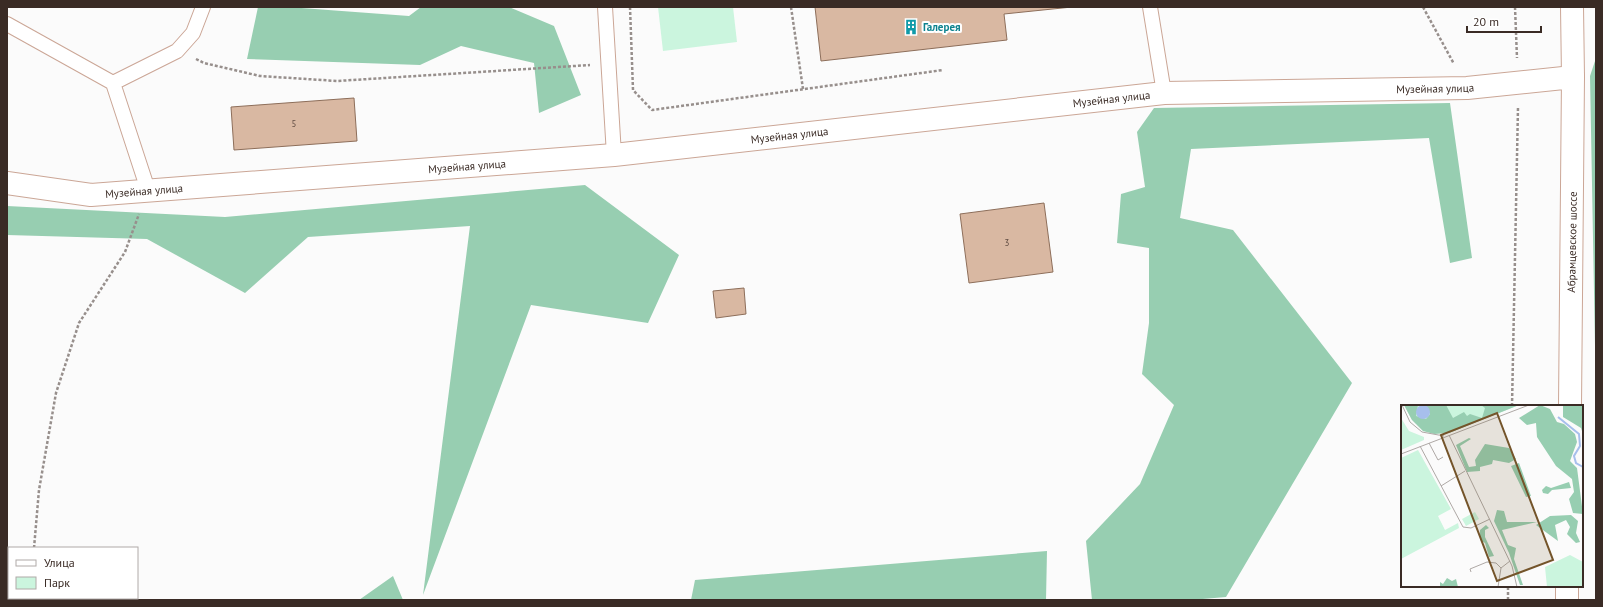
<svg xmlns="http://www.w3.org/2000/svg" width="1603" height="607" font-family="'PT Sans',sans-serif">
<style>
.green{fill:#cbf5de}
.forest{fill:#97ceb1}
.building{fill:#d9b8a2;stroke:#8d6e5a}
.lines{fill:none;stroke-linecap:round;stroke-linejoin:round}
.service-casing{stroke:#cba696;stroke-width:16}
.minor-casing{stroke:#cba696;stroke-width:24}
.tertiary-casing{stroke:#cba696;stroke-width:24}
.path{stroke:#978f8c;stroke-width:2.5;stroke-dasharray:3 2;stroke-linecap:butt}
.service{stroke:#fff;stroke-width:14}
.minor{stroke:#fff;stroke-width:22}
.tertiary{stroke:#fff;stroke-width:22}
.labels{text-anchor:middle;stroke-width:4;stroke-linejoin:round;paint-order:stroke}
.number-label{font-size:9px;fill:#624e44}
.culture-label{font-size:11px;font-weight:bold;fill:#0d838f;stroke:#fff;text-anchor:start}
.street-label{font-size:11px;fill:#3a2b25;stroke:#fff}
.inset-river{fill:none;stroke:#a7bfec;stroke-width:2}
.inset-road{fill:none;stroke:#aea8a5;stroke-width:1}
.view{fill:#74542a;fill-opacity:0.15;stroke:#74542a;stroke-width:2}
.inset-edge{fill:none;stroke:#3a2b25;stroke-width:2}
</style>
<rect width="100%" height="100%" fill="#fbfbfb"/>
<!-- green -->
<path class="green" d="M658 7H733L737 42 663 51Z"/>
<!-- forest -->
<path class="forest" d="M258 7H288L409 16 421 7H509L554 26 581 95 539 113 534 63 461 46 420 65 247 59Z
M1596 58V400L1590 76Z
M1450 103 1472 258 1450 263 1429 138 1191 149 1180 218 1233 230 1352 383 1226 597 1191 600H1092L1086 541 1140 484 1174 405 1142 374 1149 323V248L1117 243 1121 194 1145 187 1137 132 1154 108Z
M585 185 679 255 648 323 531 305 423 595 470 226 308 237 245 293 147 239 7 235V206L225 217Z
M1047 551 1046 600H691L695 580Z
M393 576 403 600H359Z"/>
<!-- building -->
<path class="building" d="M815 7H1072L1004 14 1007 40 821 61Z
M354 98 357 141 234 150 231 107Z
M1044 203 1053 272 969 283 960 214Z
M744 288 746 314 716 318 713 291Z"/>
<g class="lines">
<!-- service casing -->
<g class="service-casing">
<path id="service" d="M605 7 614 155
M1150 7 1164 93
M7 24 113 83 148 190
M113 83 177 51 193 33 203 7"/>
</g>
<!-- minor casing -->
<g class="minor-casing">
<path id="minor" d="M1572 7 1573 77"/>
</g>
<!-- tertiary casing -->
<g class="tertiary-casing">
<g id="tertiary">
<path id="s1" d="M7 183 91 195 614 155 1164 93 1467 88 1573 77 1570 406"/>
<path d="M1567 600V586"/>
</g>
</g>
<!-- path -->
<path class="path" d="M630 7 633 90 652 110 943 70
M791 7 803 89
M1423 7 1454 64
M1515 7 1517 58
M196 59 204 63 260 76 337 81 590 65
M1512 406 1518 107
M34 548 39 490 56 393 79 323 125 252 139 214
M28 600V598
M1508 600V586"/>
<!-- service -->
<use href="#service" class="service"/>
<!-- minor -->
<use href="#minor" class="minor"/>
<!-- tertiary -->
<use href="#tertiary" class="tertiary"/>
</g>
<!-- icons -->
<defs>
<g id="building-bare" transform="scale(1.2)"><path d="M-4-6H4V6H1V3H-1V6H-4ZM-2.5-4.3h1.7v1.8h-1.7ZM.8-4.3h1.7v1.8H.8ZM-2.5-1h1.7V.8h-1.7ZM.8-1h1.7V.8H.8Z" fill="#0f9aa8" stroke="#fff" stroke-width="2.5" paint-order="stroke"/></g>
</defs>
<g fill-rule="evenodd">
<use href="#building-bare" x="911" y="27"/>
</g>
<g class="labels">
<!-- number labels -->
<g class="number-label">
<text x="294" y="127">5</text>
<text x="1007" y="246">3</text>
</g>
<!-- culture labels -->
<g class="culture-label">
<text x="923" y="31">Галерея</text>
</g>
<!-- street labels -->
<g class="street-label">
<text dy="4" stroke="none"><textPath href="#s1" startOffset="1434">Музейная улица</textPath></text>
<text dy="4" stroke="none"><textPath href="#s1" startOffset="1110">Музейная улица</textPath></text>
<text dy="4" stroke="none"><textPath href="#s1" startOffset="786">Музейная улица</textPath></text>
<text dy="4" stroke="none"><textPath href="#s1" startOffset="462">Музейная улица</textPath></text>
<text dy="4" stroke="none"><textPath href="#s1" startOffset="138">Музейная улица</textPath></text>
<text transform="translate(1572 242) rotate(-89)" y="4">Абрамцевское шоссе</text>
</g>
</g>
<!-- overview -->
<g transform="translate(1401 405)">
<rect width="182" height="182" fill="#fbfbfb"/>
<path d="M3 0H118L48 28 11 15ZM0 13 8 26 23 32V35L0 45ZM17 45 50 104 37 111 44 125 57 118 58 123 0 154V53ZM74 107 78 114 65 121 61 114ZM169 150 182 157V182H146L144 162Z" fill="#cbf5de"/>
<path d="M3 0H17L15 11 25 14 29 9 23 1 18 0H45L52 13 63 7 66 11 69 9 81 13 84 3 80 0H118L48 28 33 29 22 26 11 15ZM139 0 149 4 156 17 163 19 174 29 176 37 169 56 176 63 182 109 172 108 168 94 173 87 171 74 155 61 136 32 135 18 126 20 118 13ZM162 0H182V29L180 23 162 12ZM68 33 70 34 59 41 68 62 75 61 74 55 84 39 108 43 115 54 108 58 92 55 91 59 79 62V66L66 67 55 40ZM118 58 130 91 125 92 110 61ZM168 77 170 83 151 85 147 89 142 88 141 85 145 81 150 83ZM96 105 103 106 106 117H136L101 125 107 140 115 143 113 154 122 180H119L108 148 93 116ZM170 110 177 116 175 128 179 137 175 138 166 129 169 122 165 115 154 120 157 136 135 120 149 111ZM85 120 88 123 84 125V132L93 151 88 152 84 138 79 135V125ZM46 173 51 176 55 174 57 182H39V177L42 179Z" fill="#97ceb1"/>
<path d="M15 7a7 7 0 1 1 14 0a7 7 0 1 1-14 0Z" fill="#a7bfec"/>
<path class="inset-river" d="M157 12 178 29 179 41 173 51 175 58 182 62"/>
<path class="inset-road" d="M1 0 9 17 21 27 43 31M48 30 111 161 116 182M28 38 37 55 42 52M19 41 62 122 70 123 89 114M0 49 128 0M40 81 64 66M70 167 69 164 86 157 95 158 100 163M97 182 100 163 109 156"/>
<path class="view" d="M96 8 152 155 96 176 40 30Z"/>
<rect width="182" height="182" class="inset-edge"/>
</g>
<!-- border -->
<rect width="1603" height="607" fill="none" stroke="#3a2b25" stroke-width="16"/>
<!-- legend -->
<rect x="8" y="547" width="130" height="52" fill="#ffffff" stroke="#b0aaa8"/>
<rect x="16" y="560" width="20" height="6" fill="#ffffff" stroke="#b0aaa8"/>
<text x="44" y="567" font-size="12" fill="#3a2b25">Улица</text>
<rect x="16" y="577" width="20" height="12" fill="#cbf5de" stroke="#b0aaa8"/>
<text x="44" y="587" font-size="12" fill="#3a2b25">Парк</text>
<!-- scale -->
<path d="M1467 26v6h74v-6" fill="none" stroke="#3a2b25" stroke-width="2"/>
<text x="1473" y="26" font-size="12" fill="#3a2b25" stroke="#ffffff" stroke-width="3" paint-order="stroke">20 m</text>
</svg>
